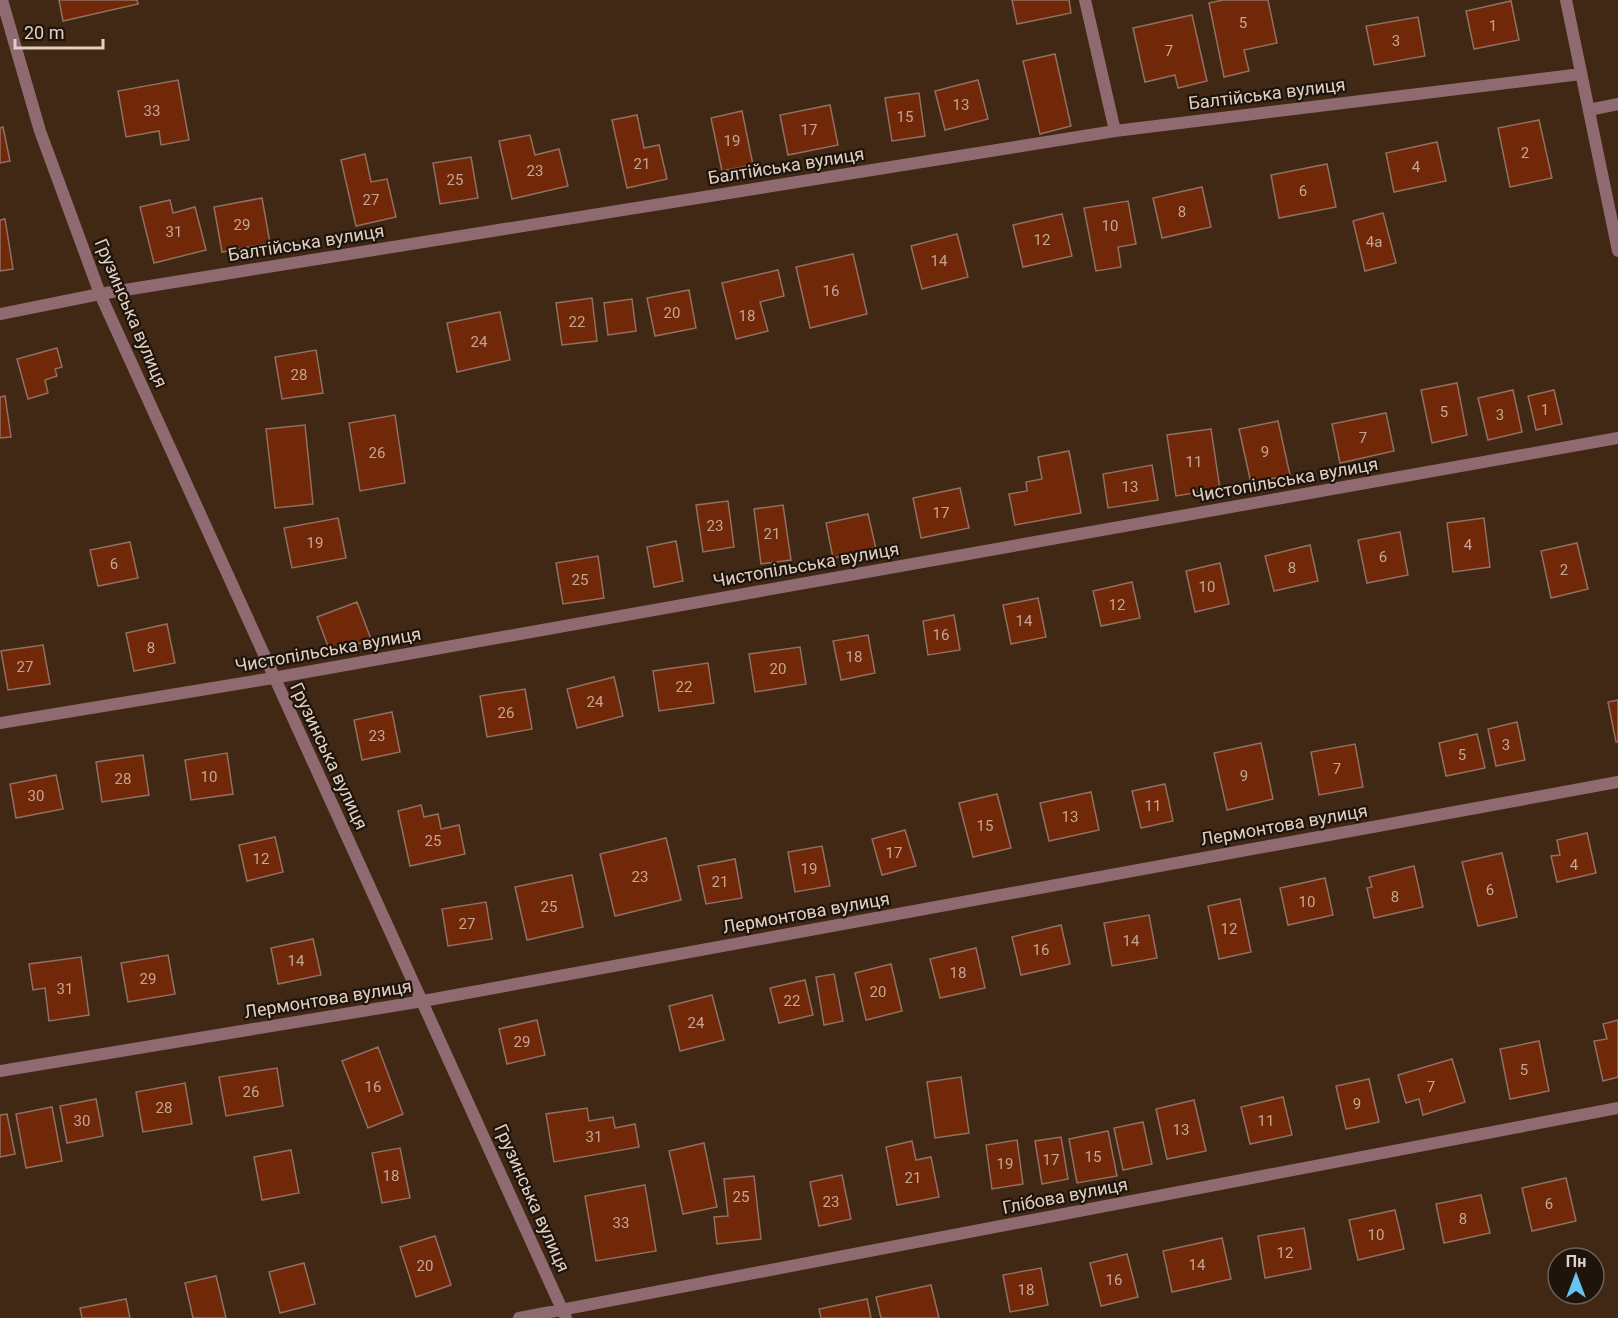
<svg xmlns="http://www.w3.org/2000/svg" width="1618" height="1318" font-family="Roboto,sans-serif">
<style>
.building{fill:#702808;stroke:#916f62;stroke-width:1.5}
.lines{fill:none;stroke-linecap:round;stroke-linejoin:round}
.street{stroke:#8f6a70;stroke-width:12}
.labels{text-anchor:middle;stroke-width:4.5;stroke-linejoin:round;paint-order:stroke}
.number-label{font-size:15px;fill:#c4a695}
.street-label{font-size:18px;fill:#e0d0c4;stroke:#1f140b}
</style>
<rect width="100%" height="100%" fill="#402814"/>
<!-- building -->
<path class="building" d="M59 0H137L138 4 63 21Z
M1012 0H1069L1071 13 1017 24Z
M1223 0H1268L1277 43 1244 50 1249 71 1224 77 1209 3Z
M1511 1 1519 40 1474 49 1466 11Z
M1192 15 1207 81 1178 88 1175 75 1145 82 1133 28Z
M1418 17 1425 56 1374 65 1366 26Z
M1055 54 1071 126 1040 134 1023 61Z
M178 80 189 140 161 145 159 131 126 137 118 91Z
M978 80 988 119 945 130 935 91Z
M919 93 925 136 892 141 885 98Z
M830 105 838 145 788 155 780 115Z
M742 111 753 165 722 171 711 118Z
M637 115 644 148 659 145 667 179 627 188 612 120Z
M1539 120 1552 178 1510 187 1498 128Z
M3 127 10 161 0 163V128Z
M530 135 535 155 559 149 568 186 512 199 499 141Z
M1437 142 1446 181 1394 192 1386 153Z
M365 154 371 182 387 179 396 217 356 226 341 160Z
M471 157 478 198 440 204 433 163Z
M1327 164 1336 207 1279 218 1271 175Z
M1202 187 1211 227 1162 238 1153 198Z
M262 198 270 243 222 252 214 207Z
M170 200 173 213 195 207 206 250 154 263 140 207Z
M1128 201 1136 244 1118 247 1121 267 1096 271 1084 208Z
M1383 213 1396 263 1365 271 1353 221Z
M1062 214 1072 256 1023 267 1013 225Z
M5 219 13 269 0 271V220Z
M957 234 968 277 922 289 911 246Z
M853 254 867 314 810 328 796 267Z
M778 270 784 296 760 302 768 331 736 339 722 283Z
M689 290 696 328 655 336 647 298Z
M592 298 597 341 562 345 556 303Z
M632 299 636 331 608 335 604 303Z
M500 312 510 360 457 372 447 323Z
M57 348 62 367 55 369 57 376 45 380 48 393 28 399 17 359Z
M316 350 323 393 282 399 275 357Z
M1457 383 1467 435 1432 443 1421 390Z
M1513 390 1522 432 1488 440 1478 398Z
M1554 390 1562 424 1536 430 1528 396Z
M5 396 11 437 0 438V397Z
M1386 413 1394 451 1340 463 1332 424Z
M395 415 405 483 360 491 349 423Z
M1278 421 1290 475 1251 483 1239 429Z
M305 425 313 504 275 508 266 429Z
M1211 429 1220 489 1176 496 1167 435Z
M1069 451 1081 513 1015 525 1009 494 1027 491 1026 482 1042 479 1038 457Z
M1152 465 1158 500 1108 508 1103 474Z
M960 488 969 528 921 538 913 498Z
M728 501 734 547 703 552 696 505Z
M783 505 791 560 761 564 754 509Z
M868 514 876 549 833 558 826 523Z
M338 518 346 558 292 568 284 528Z
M1484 518 1490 567 1453 572 1447 523Z
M1400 532 1408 575 1367 583 1358 540Z
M676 541 683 581 654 587 647 547Z
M130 542 138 578 98 586 90 550Z
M1577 543 1588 589 1551 598 1541 551Z
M1310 545 1318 581 1274 591 1265 556Z
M598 556 604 598 563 604 556 563Z
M1220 563 1229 604 1195 612 1186 571Z
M1132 582 1140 618 1101 626 1093 591Z
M1038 598 1046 637 1011 644 1003 605Z
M357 602 371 639 331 654 317 617Z
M954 615 960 650 928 655 923 621Z
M167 624 175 663 134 671 126 633Z
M868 635 875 673 841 680 833 641Z
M43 645 50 684 8 690 1 651Z
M800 647 806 684 755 692 749 654Z
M708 663 714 703 659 711 653 671Z
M614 677 623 716 577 728 567 689Z
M525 689 532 729 487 737 480 696Z
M1618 700V742H1616L1608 702Z
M392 712 400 752 362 760 354 720Z
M1517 722 1525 760 1496 766 1488 729Z
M1477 734 1485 768 1446 776 1439 743Z
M1261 743 1273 799 1227 810 1214 753Z
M1355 744 1363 787 1319 795 1311 752Z
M227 753 233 794 191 800 185 760Z
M143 755 149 795 102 802 96 762Z
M56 775 63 809 16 818 10 784Z
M1165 784 1173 821 1141 828 1132 791Z
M1091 792 1099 830 1049 841 1040 803Z
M997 794 1011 848 973 857 959 803Z
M421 805 424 817 438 814 441 829 459 825 465 854 410 866 398 811Z
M905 830 916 866 882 875 872 839Z
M1587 833 1596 873 1557 882 1551 856 1560 855 1557 840Z
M275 837 283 872 247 881 239 845Z
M666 838 681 900 615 916 600 854Z
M822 846 830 886 795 892 788 852Z
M1502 853 1517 917 1478 926 1462 862Z
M735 859 742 898 706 904 698 866Z
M1414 866 1423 907 1374 918 1367 888 1372 887 1369 877Z
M572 875 583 927 527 940 515 887Z
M1325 878 1333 915 1288 925 1280 888Z
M1240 899 1251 952 1219 959 1208 906Z
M486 902 492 939 448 946 442 909Z
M1149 915 1157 958 1112 966 1104 923Z
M1061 925 1070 964 1021 975 1012 937Z
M313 939 321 975 278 984 271 948Z
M976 948 985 988 940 998 930 959Z
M168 955 175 994 128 1002 121 963Z
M81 957 89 1015 49 1021 45 988 33 990 29 964Z
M891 964 902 1011 866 1020 855 973Z
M834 974 843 1021 824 1025 816 977Z
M805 980 813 1015 779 1023 770 988Z
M712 995 724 1040 680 1051 669 1006Z
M537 1020 545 1055 507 1064 499 1029Z
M1618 1020V1077L1603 1081 1594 1041 1607 1039 1603 1024Z
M1539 1041 1549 1091 1510 1099 1500 1049Z
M378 1047 403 1114 368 1128 342 1061Z
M1452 1059 1465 1102 1423 1115 1419 1099 1406 1103 1398 1075Z
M277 1068 283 1106 226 1116 219 1077Z
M961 1077 969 1133 935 1138 927 1082Z
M1369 1079 1379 1122 1346 1129 1336 1086Z
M185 1083 192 1124 143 1132 136 1092Z
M1283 1097 1292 1135 1250 1144 1241 1107Z
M96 1099 103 1136 67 1143 60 1106Z
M1194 1100 1206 1151 1167 1159 1156 1109Z
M52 1107 62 1161 26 1168 16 1114Z
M587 1108 589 1121 613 1117 615 1128 635 1124 639 1147 554 1162 546 1114Z
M7 1114 15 1154 0 1157V1115Z
M1143 1122 1152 1164 1123 1170 1114 1128Z
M1108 1131 1117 1176 1077 1183 1069 1139Z
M1061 1137 1068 1179 1042 1184 1035 1141Z
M1017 1140 1023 1184 992 1189 986 1145Z
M912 1141 916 1160 931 1157 939 1197 897 1205 886 1147Z
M704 1143 717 1207 683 1214 669 1151Z
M400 1148 410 1198 382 1203 372 1153Z
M291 1150 299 1193 262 1200 254 1157Z
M842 1175 851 1219 819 1226 810 1182Z
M754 1176 761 1239 717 1244 714 1217 728 1216 724 1179Z
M1566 1178 1576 1221 1532 1231 1522 1188Z
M645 1185 656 1251 596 1261 585 1196Z
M1481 1195 1490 1233 1444 1243 1436 1204Z
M1395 1210 1404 1249 1358 1260 1349 1220Z
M1304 1228 1311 1269 1265 1278 1258 1236Z
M435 1236 451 1285 416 1297 400 1247Z
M1222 1238 1231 1279 1172 1292 1163 1251Z
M1127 1254 1138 1297 1101 1306 1090 1263Z
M304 1263 315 1304 280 1313 269 1272Z
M1041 1268 1048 1305 1010 1312 1003 1275Z
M216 1276 226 1318H193L185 1283Z
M931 1285 939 1318H881L876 1297Z
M126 1299 130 1318H82L80 1308Z
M867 1299 871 1318H821L819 1309Z"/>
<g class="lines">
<!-- street -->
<path class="street" d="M2 0 40 131 100 294 566 1318
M1085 0 1115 131
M1566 0 1618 251
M1589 110 1618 104
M0 314 100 294 1115 131 1581 74
M0 723 273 678 1618 438
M0 1071 423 1001 1618 782
M519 1318 1618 1108"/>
</g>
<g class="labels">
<!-- number labels -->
<g class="number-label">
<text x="1243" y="28">5</text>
<text x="1493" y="31">1</text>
<text x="1396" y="46">3</text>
<text x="1169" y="56">7</text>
<text x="961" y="110">13</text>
<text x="152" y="116">33</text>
<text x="905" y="122">15</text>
<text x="809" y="135">17</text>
<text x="732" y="146">19</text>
<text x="1525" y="158">2</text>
<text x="642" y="169">21</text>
<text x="1416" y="172">4</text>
<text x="535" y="176">23</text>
<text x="455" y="185">25</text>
<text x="1303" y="196">6</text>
<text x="371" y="205">27</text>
<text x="1182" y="217">8</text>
<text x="242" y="230">29</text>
<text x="1110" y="231">10</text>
<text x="174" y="237">31</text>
<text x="1042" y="245">12</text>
<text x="1374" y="247">4а</text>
<text x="939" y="266">14</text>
<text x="831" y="296">16</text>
<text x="672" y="318">20</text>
<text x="747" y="321">18</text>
<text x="577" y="327">22</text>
<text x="479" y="347">24</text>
<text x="299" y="380">28</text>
<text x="1545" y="415">1</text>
<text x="1444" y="417">5</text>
<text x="1500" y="420">3</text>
<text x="1363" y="443">7</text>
<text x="1265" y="457">9</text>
<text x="377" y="458">26</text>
<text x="1194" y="467">11</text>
<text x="1130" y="492">13</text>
<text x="941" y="518">17</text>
<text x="715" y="531">23</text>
<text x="772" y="539">21</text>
<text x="315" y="548">19</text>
<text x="1468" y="550">4</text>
<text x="1383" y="562">6</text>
<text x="114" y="569">6</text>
<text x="1292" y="573">8</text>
<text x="1564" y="575">2</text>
<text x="580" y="585">25</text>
<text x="1207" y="592">10</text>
<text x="1117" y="610">12</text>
<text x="1024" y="626">14</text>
<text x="941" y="640">16</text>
<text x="151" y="653">8</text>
<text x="854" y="662">18</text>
<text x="25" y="672">27</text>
<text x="778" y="674">20</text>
<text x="684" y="692">22</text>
<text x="595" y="707">24</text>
<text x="506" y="718">26</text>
<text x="377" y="741">23</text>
<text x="1506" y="750">3</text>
<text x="1462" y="760">5</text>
<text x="1337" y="774">7</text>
<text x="1244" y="781">9</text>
<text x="209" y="782">10</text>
<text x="123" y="784">28</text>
<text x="36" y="801">30</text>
<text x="1153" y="811">11</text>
<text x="1070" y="822">13</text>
<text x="985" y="831">15</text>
<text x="433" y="846">25</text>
<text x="894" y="858">17</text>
<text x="261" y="864">12</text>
<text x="1574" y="870">4</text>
<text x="809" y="874">19</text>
<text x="640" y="882">23</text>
<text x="720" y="887">21</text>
<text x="1490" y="895">6</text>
<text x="1395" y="902">8</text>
<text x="1307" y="907">10</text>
<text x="549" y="912">25</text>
<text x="467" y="929">27</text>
<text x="1229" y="934">12</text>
<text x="1131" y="946">14</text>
<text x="1041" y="955">16</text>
<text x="296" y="966">14</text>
<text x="958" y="978">18</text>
<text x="148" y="984">29</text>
<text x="65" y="994">31</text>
<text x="878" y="997">20</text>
<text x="792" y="1006">22</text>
<text x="696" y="1028">24</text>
<text x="522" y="1047">29</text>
<text x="1524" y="1075">5</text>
<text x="373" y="1092">16</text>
<text x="1431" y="1092">7</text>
<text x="251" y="1097">26</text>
<text x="1357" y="1109">9</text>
<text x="164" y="1113">28</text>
<text x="82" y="1126">30</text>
<text x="1266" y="1126">11</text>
<text x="1181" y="1135">13</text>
<text x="594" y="1142">31</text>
<text x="1093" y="1162">15</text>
<text x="1051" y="1165">17</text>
<text x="1005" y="1169">19</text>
<text x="391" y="1181">18</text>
<text x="913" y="1183">21</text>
<text x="741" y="1202">25</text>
<text x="831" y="1207">23</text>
<text x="1549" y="1209">6</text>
<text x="1463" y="1224">8</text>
<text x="621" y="1228">33</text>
<text x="1376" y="1240">10</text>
<text x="1285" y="1258">12</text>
<text x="1197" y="1270">14</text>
<text x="425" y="1271">20</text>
<text x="1114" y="1285">16</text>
<text x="1026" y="1295">18</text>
</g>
<!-- street labels -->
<g class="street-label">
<text transform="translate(1267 94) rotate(-7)" y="6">Балтійська вулиця</text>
<text transform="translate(786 166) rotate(-9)" y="6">Балтійська вулиця</text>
<text transform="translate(306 243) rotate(-9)" y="6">Балтійська вулиця</text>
<text transform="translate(131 313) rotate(67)" y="6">Грузинська вулиця</text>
<text transform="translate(1285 480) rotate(-10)" y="6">Чистопільська вулиця</text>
<text transform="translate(806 565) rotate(-10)" y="6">Чистопільська вулиця</text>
<text transform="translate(328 650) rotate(-10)" y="6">Чистопільська вулиця</text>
<text transform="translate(329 756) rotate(65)" y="6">Грузинська вулиця</text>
<text transform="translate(1284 825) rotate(-10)" y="6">Лермонтова вулиця</text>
<text transform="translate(806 913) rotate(-10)" y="6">Лермонтова вулиця</text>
<text transform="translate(328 999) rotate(-9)" y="6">Лермонтова вулиця</text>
<text transform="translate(1065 1196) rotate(-11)" y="6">Глібова вулиця</text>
<text transform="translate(532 1198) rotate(66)" y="6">Грузинська вулиця</text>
</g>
</g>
<!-- north arrow -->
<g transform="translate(1576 1276)"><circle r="28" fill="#1f140b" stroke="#6c5f55" stroke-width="1.5"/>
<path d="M0-4.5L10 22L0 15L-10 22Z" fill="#67c4f0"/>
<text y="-9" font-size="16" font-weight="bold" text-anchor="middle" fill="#e0d0c4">Пн</text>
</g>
<!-- scale -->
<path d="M15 39v9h88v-9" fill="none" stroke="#e0d0c4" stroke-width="3"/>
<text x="24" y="39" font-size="18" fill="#e0d0c4" stroke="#1f140b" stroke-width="4.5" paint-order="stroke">20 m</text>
</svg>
